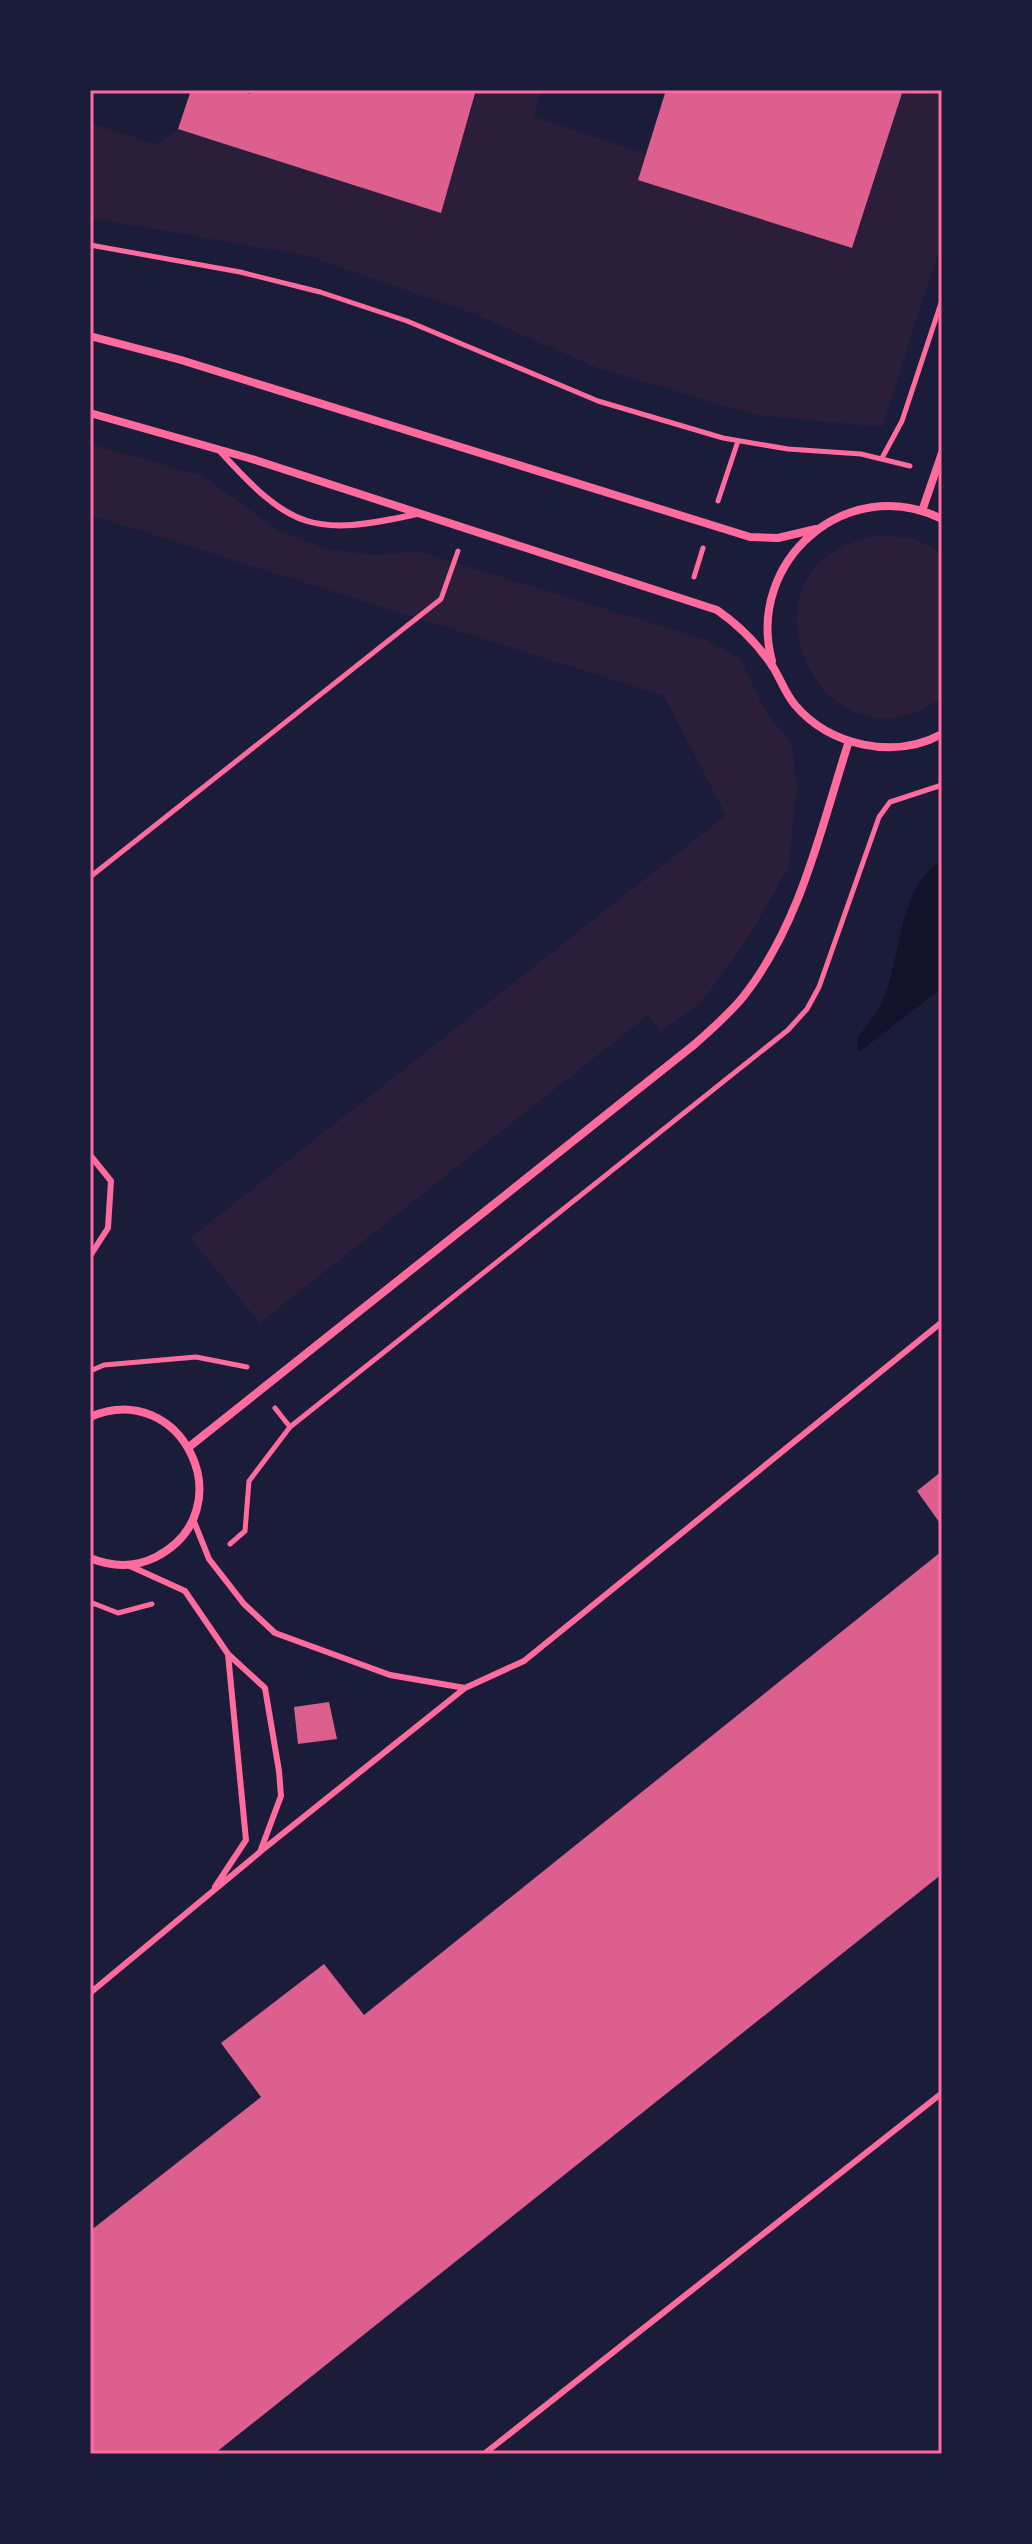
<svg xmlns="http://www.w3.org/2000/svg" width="1032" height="2544" font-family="'Golos Text',sans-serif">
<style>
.green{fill:#2a1e3b}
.water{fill:#12122b}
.building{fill:#dd5f8e}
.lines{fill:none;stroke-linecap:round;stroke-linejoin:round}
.path{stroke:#ff6b9d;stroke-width:5}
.service{stroke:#ff6b9d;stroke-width:6}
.minor{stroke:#ff6b9d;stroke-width:8}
.neatline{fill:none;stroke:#ff6b9d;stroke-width:3}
</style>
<rect width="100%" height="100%" fill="#1b1b3a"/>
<!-- green -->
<path class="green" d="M477 90H542L534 117 646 154 639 180 852 248 903 90H942V241L882 427 755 415 598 368 472 313 308 256 90 218V123L157 144 178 129 441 213Z
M90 444 203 476 278 530 327 549 375 555 417 551 704 639 740 658 764 709 792 744 797 789 788 868 752 931 703 1001 661 1032 648 1015 260 1323 190 1238 726 815 664 696 90 515Z
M882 535 915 539 942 554V697C820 789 718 558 882 535Z"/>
<!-- water -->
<path class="water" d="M942 860V988L859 1052 857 1039C865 1027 876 1015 882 1002 902 959 897 888 942 860Z"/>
<!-- building -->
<path class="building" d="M191 90H239L250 94 251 90H476L441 213 178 129Z
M666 90H903L852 248 638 180Z
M942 1471V1526L917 1491Z
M942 1551V1874L214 2454H90V2231L261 2097 221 2043 324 1964 364 2015Z
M329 1702 337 1739 298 1744 294 1707Z"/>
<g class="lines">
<!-- path -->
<path class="path" d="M90 245 240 272 320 292 407 321 598 401 723 438 788 449 861 454 910 466
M882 458 902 421 942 300
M718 501 738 441
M694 577 703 548
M90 877 441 599 458 551
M90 1371 104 1365 196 1357 247 1367
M290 1427 788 1030 807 1009 819 987 879 817 890 802 942 785
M230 1544 245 1531 249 1481 290 1427 275 1408
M90 1602 118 1613 152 1604"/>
<!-- service -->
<path class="service" d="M218 449C291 530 312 537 417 514
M90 1155 111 1181 108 1228 90 1256
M193 1519 209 1559 244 1604 275 1633 390 1675 465 1688 524 1661 942 1322
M130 1566 185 1591 228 1654 246 1840 215 1887
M261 1851 465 1688
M90 1993 260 1852 281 1796 279 1771 265 1688 228 1654
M484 2454 942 2093"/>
<!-- minor -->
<path class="minor" d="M90 336 181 360 750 537 778 538 816 529
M90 413 252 459 717 610C740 626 758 644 773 667 781 680 785 693 795 705 830 746 894 760 942 734
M922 511 942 453
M772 661C745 561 847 472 942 519
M90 1417C182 1377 246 1510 156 1557 134 1568 112 1567 90 1558
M189 1447 695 1044C712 1029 729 1014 743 997 801 924 821 827 849 741"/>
</g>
<!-- border -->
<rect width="1032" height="2544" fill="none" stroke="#1b1b3a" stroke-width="184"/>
<rect x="92" y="92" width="848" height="2360" class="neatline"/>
</svg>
